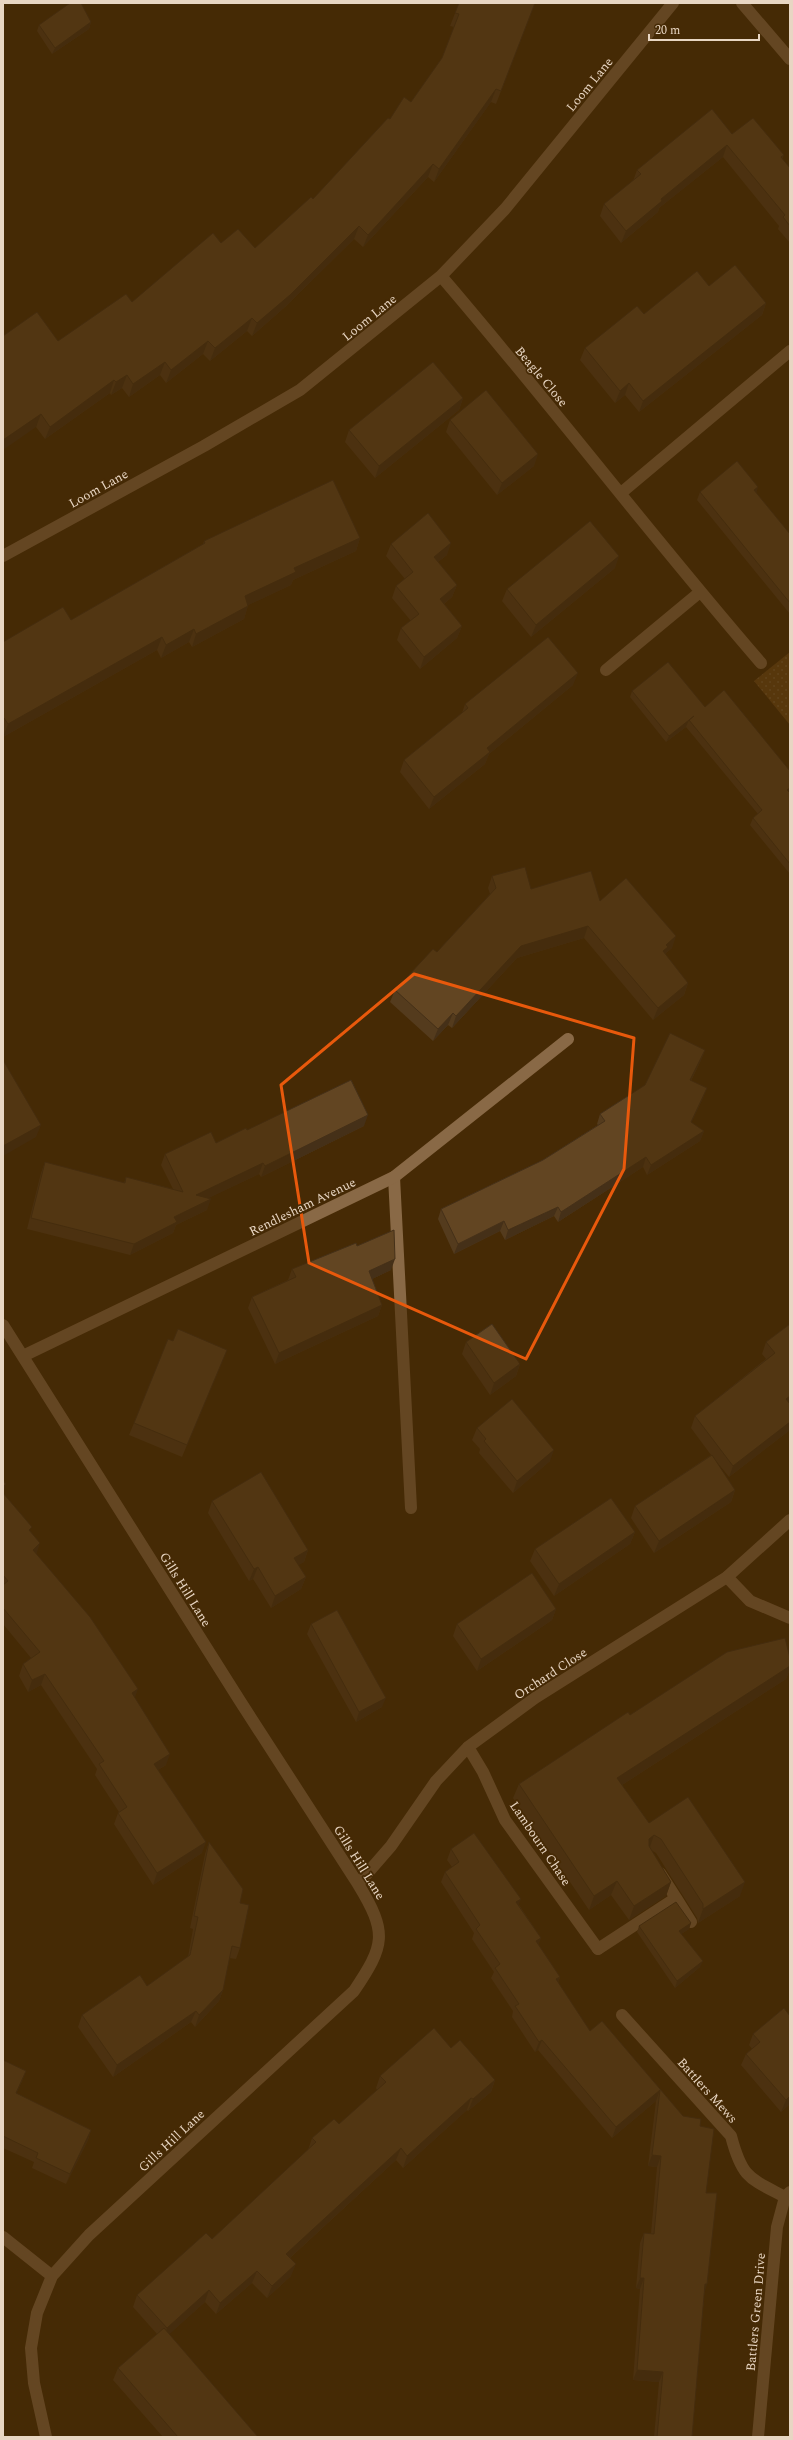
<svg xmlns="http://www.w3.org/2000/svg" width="793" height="2440" font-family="Spectral,serif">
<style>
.grass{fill:url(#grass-dots)}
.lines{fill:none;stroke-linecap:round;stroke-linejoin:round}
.lane{stroke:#896946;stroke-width:12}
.street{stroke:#896946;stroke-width:12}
.wall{fill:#543b1d}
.shaded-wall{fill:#453018}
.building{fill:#624522;stroke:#453018}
.marked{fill:none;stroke:#e8590c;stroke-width:3;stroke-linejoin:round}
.labels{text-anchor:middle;stroke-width:3.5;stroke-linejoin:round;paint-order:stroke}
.street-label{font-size:13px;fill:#e8d6c3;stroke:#462a05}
</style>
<defs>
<pattern id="grass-dots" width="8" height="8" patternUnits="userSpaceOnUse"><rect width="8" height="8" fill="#6d4716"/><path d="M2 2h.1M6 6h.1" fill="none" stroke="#826136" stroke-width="1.8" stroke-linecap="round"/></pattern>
</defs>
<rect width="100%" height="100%" fill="#462a05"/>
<!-- grass -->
<path class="grass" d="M790 652V725L754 681Z"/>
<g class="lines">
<!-- lane -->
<path class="lane" d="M394 1177 411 1508
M727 1577 750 1601 790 1618
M676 1898 691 1922
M598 1949 676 1898 660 1873
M622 2015 731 2136C742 2178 749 2178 785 2197"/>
<!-- street -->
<path class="street" d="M742 3 790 59
M441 276C550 403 652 537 761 663
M621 493 790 351
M3 556 204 446 300 390 441 276 505 209 673 3
M606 670 700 592
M3 1325 240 1701 358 1884C388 1933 385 1945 354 1991L89 2235 52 2276 37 2313 31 2348 34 2383 46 2437
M23 1356 394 1177 568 1039
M468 1747 483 1772 505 1820 598 1949
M358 1884 391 1846 436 1781 468 1747 535 1698 727 1577 790 1520
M3 2237 52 2276
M758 2437 777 2227 785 2197 790 2192"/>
</g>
<!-- wall -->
<path class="wall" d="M459 3H535L496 104 491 102 434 182 428 177 363 247 354 239 285 307 252 336 247 331 210 361 203 354 166 383 160 375 129 397 122 388 111 395 110 393 45 439 36 427 58 341 132 302 221 243 255 248 313 199 390 119 411 102 442 58 454 27 450 26Z
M91 22 89 29 52 54 37 31 39 25Z
M732 134 784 155 782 159 790 168V243L778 229 779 226 723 157 659 208 658 212 621 243 600 216 604 204 633 181 637 170Z
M709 286 766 303 762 315 639 412 625 395 615 403 580 360 585 348 644 314Z
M463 398 459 410 375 478 345 442 349 430Z
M450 420 534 466 497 495 446 432Z
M700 492 756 493 790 534V614L697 500Z
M360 538 356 551 293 580 291 585 248 605 244 619 192 647 189 642 161 658 157 650 3 737V642L71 620 203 544 204 541Z
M391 544 447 555 438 562 457 585 452 597 444 604 462 626 457 638 420 669 397 640 401 628 411 621 392 598 396 586 405 579 386 556Z
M615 568 531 637 502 601 507 589Z
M573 685 489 754 485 764 429 809 400 772 404 760 462 713 465 704Z
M632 691 705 707 790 793V874L750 825 753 818 758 814 686 727 666 742 630 697Z
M492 876 531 889 600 901 672 948 666 953 665 955 688 983 684 995 653 1020 584 938 517 958 452 1028 448 1025 433 1041 390 1002 395 990 437 952 490 894 488 888Z
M705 1050 701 1060 691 1081 707 1088 703 1098 691 1123 704 1131 700 1141 647 1175 643 1167 558 1222 554 1216 505 1240 500 1231 454 1254 438 1219 441 1209 543 1160 598 1125 597 1124 600 1114Z
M364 1126 261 1177 259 1174 208 1198 207 1210 176 1225 173 1233 130 1255 27 1229 41 1173 45 1162 124 1183 126 1177 173 1189 161 1165 165 1154 216 1143 247 1130Z
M357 1246 391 1270 372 1279 382 1305 378 1316 275 1364 248 1308 252 1297 288 1280 292 1269Z
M790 1324V1430L729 1477 712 1456 735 1490 731 1502 654 1553 631 1518 635 1506 711 1455 691 1428 695 1416 766 1359 762 1354 766 1342Z
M466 1342 520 1364 516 1376 490 1395 462 1354Z
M222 1362 182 1457 129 1435 134 1423Z
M477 1428 550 1461 513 1493 479 1453 480 1449 472 1440Z
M3 1493 30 1532 36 1554 134 1698 166 1765 158 1770 202 1853 153 1885 114 1824 118 1813 119 1812 95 1775 97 1769 41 1685 28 1692 19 1676 23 1664 31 1658 3 1624Z
M212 1501 308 1550 304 1562 298 1565 306 1577 301 1589 271 1608 253 1579 249 1581 208 1513Z
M635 1532 630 1544 554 1596 530 1561 535 1549Z
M556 1609 552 1620 477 1671 453 1636 457 1624Z
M311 1624 382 1707 356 1722 307 1634Z
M790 1658V1669L786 1679 622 1785 649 1823 740 1896 698 1923 697 1918 656 1853 651 1850 671 1882 666 1896 629 1920 611 1895 589 1910 513 1798 519 1784 630 1715Z
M209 1842 240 1903V1948L236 1959 229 1958 223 1990 219 2001 195 2027 191 2022 113 2077 78 2027 82 2015 147 1986 188 1957 193 1929 190 1928 205 1854Z
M451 1849 519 1905 541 1938 538 1944 560 1977 558 1983 590 2031 602 2021 683 2116 700 2126 706 2193 704 2295 692 2437H654L659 2382 633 2380 640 2289 636 2288 640 2243 644 2233H651L657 2167 648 2166 656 2101 612 2138 538 2050 535 2052 512 2017 513 2011 491 1978 494 1972 472 1939 474 1933 441 1882 445 1872 452 1867 447 1860Z
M691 1923 689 1929 681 1934 700 1967 675 1988 637 1932 639 1926Z
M784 2008 790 2104 781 2112 741 2065 746 2054 752 2049 749 2045 753 2034Z
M451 2048 495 2080 491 2092 468 2111 467 2110 403 2168 396 2160 290 2258 291 2276 267 2298 252 2283 216 2314 205 2302 169 2334 258 2437H163L113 2380 118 2368 157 2334 133 2307 137 2295 212 2239 308 2150 312 2138 339 2124 377 2090 376 2088 380 2076Z
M3 2060 26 2071 22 2081 16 2094 91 2130 88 2140 66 2184 32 2168 34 2162 3 2148Z"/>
<!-- shaded-wall -->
<path class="shaded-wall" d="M91 22 89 29 52 54 55 48Z
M496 89 491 102 434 182 439 169Z
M727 145 723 157 659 208 658 212 621 243 626 231 661 199Z
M433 164 428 177 363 247 368 235Z
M359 226 354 239 285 307 252 336 257 323Z
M766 303 762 315 639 412 643 401Z
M252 318 247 331 210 361 215 348Z
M208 341 203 354 166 383 171 370Z
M165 362 160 375 129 397 133 384Z
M127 375 122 388 111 395 116 382Z
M114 380 110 393 45 439 50 427Z
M629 383 625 395 615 403 620 391Z
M463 398 459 410 375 478 379 466Z
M41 414 36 427 3 450V440Z
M538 454 534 466 497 495 502 483Z
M758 487 756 494 754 490Z
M360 538 356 551 293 580 291 585 240 609 245 596 294 568Z
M451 543 447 555 429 569 434 557Z
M619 556 615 568 531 637 536 625Z
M457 585 452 597 435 611 440 599Z
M248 606 244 619 192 647 196 634Z
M462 626 457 638 420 669 424 657Z
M194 629 189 642 161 658 166 645Z
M162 637 157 650 3 737 8 724Z
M578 673 573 685 489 754 485 764 429 809 434 797 487 748Z
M689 720 686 727 666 742 669 736Z
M790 788V792L785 797 787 790Z
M588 926 584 938 517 958 452 1028 456 1016 521 946Z
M676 936 672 948 666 953 664 959 663 951 666 945Z
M688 983 684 995 653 1020 658 1008Z
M453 1013 448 1025 433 1041 438 1029Z
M705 1050 701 1060 686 1090 690 1080Z
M707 1088 703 1098 687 1132 691 1122Z
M368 1115 364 1126 261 1177 265 1166Z
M41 1125 36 1137 3 1156V1146Z
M704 1131 700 1141 647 1175 651 1165Z
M646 1157 643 1167 558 1222 561 1212Z
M263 1163 259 1174 192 1206 196 1195Z
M211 1199 207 1210 176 1225 173 1233 130 1255 134 1244 174 1217Z
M558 1207 554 1216 505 1240 508 1230Z
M504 1221 500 1231 454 1254 458 1244Z
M395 1259 391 1270 366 1282 369 1271Z
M382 1305 378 1316 275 1364 279 1353Z
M520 1364 516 1376 490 1395 494 1383Z
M790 1396V1405L786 1399Z
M790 1422V1430L729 1477 733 1466Z
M554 1450 550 1461 513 1493 517 1481Z
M6 1484 3 1493V1487Z
M735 1490 731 1502 654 1553 659 1541Z
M635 1532 630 1544 554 1596 559 1584Z
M40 1543 36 1555 33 1550Z
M308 1550 304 1562 290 1570 294 1558Z
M258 1567 253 1579 249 1581 254 1569Z
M306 1577 301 1589 271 1608 275 1596Z
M556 1609 552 1620 477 1671 481 1659Z
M790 1666V1669L786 1679 611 1792 617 1778Z
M45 1674 41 1685 28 1692 32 1680Z
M138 1689 134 1700 132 1693Z
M386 1698 382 1707 356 1722 359 1712Z
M170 1754 166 1765 150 1775 154 1764Z
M654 1835 649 1850 644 1853 649 1839Z
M206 1842 202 1853 153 1885 157 1873Z
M617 1881 611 1895 589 1910 594 1896Z
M671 1882 666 1896 629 1920 634 1906Z
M745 1882 740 1896 698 1923 703 1909Z
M521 1899 517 1909 516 1902Z
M691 1923 689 1929 677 1937 679 1931Z
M541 1938 537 1948 536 1941Z
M703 1961 700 1967 675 1988 677 1981Z
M560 1977 556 1987V1979Z
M223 1990 219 2001 195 2027 199 2015Z
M196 2011 191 2022 113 2077 117 2065Z
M542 2040 538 2050 535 2052 539 2042Z
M26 2071 22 2081 12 2103 16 2093Z
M495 2080 491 2092 468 2111 473 2099Z
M660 2090 656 2101 612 2138 616 2127Z
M790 2096V2104L781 2112 786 2100Z
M471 2098 467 2110 403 2168 407 2156Z
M91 2130 88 2140 66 2184 70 2174Z
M401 2148 396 2160 281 2266 286 2254Z
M652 2155 661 2156 657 2167 648 2166Z
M296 2264 291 2276 267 2298 272 2286Z
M257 2271 252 2283 216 2314 220 2303Z
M640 2278H644L640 2289 636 2288Z
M705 2284H707L704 2295Z
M209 2290 205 2302 163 2340 167 2328Z
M637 2370 663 2372 659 2382 633 2380Z"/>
<!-- building -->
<path class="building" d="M70 3H81L91 22 55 48 39 25Z
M459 3H535L501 91 496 89 439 169 433 164 368 235 359 226 290 295 257 323 252 318 215 348 208 341 171 370 165 362 133 384 127 375 116 382 114 380 50 427 41 414 3 440V336L37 312 58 341 126 294 132 302 213 233 221 243 238 229 255 248 311 197 313 199 388 118 390 119 404 97 411 102 442 58 459 14 455 13Z
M712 109 732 134 753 118 784 155 781 157 790 168V226L783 217 785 215 727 145 661 199 662 201 626 231 604 204 641 174 637 170Z
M735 265 766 303 643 401 629 383 620 391 585 348 637 306 644 314 697 271 709 286Z
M433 362 463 398 379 466 349 430Z
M486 390 538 454 502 483 450 420Z
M737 461 758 487 754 490 790 534V603L700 492Z
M333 480 360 538 294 568 296 572 245 596 248 606 196 634 194 629 166 645 162 637 8 724 4 718H3V642L63 607 71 620 205 543 204 541Z
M428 513 451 543 434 557 457 585 440 599 462 626 424 657 401 628 419 614 396 586 413 572 391 544Z
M590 521 619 556 536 625 507 589Z
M548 637 578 673 487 748 490 752 434 797 404 760 468 708 465 704Z
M668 662 705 707 724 690 790 771V788L787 790 790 793V864L753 818 762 810 689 720 694 716 669 736 632 691Z
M525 867 531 889 591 871 600 901 626 878 676 936 666 945 668 947 663 951 688 983 658 1008 588 926 521 946 456 1016 453 1013 438 1029 395 990 433 949 437 952 496 888 492 876Z
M670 1033 705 1050 690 1080 707 1088 691 1122 704 1131 651 1165 646 1157 561 1212 558 1207 508 1230 504 1221 458 1244 441 1209 543 1160 605 1121 600 1114 645 1085Z
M3 1060 41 1125 3 1146Z
M351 1080 368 1115 265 1166 263 1163 196 1195 211 1199 174 1217 177 1222 134 1244 31 1218 45 1162 125 1183 126 1177 183 1192 165 1154 211 1132 216 1143 246 1128 247 1130Z
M394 1230 395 1259 369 1271 382 1305 279 1353 252 1297 296 1277 292 1269 356 1243 357 1246Z
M492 1324 520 1364 494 1383 466 1342Z
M790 1324V1396L786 1399 790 1404V1422L733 1466 695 1416 775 1353 766 1342Z
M178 1329 227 1350 187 1445 134 1423 168 1339 173 1341Z
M512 1399 554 1450 517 1481 484 1441 486 1439 477 1428Z
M712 1455 735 1490 659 1541 635 1506Z
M261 1472 308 1550 294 1558 306 1577 275 1596 258 1567 254 1569 212 1501Z
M3 1480 6 1484 3 1487Z
M3 1493 32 1527 29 1530 40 1543 33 1550 90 1617 138 1689 132 1693 170 1754 154 1764 206 1842 157 1873 118 1813 127 1807 99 1764 104 1761 45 1674 32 1680 23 1664 40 1652 3 1608V1585L8 1581 3 1575Z
M611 1498 635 1532 559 1584 535 1549Z
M532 1573 556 1609 481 1659 457 1624Z
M337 1610 386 1698 359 1712 311 1624Z
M785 1638 790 1658V1666L617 1778 649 1823 688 1797 745 1882 703 1909V1904L661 1839 654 1835 649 1839V1846L671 1882 634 1906 617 1881 594 1896 519 1784 628 1712 630 1715 727 1652Z
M474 1833 521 1899 516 1902 541 1938 536 1941 560 1977 556 1979 590 2031 602 2021 683 2116 701 2119 700 2126 714 2129 706 2193H717L707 2284H705L692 2437H657L663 2372 637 2370 644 2278H640L644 2233 654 2234 661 2156 652 2155 660 2090 616 2127 542 2040 539 2042 515 2006 519 2004 495 1968 500 1964 476 1929 480 1925 445 1872 459 1862 451 1849Z
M209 1842 243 1889 240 1903 249 1905 240 1948 232 1946 223 1990 199 2015 196 2011 117 2065 82 2015 140 1975 147 1986 190 1955 198 1917 194 1916Z
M676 1902 691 1923 679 1931 703 1961 677 1981 639 1926Z
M784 2008 790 2016V2096L786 2100 746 2054 760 2042 753 2034Z
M434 2028 451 2048 460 2040 495 2080 473 2099 471 2098 407 2156 401 2148 286 2254 296 2264 272 2286 257 2271 220 2303 209 2290 167 2328 137 2295 206 2233 212 2239 316 2142 312 2138 334 2119 339 2124 386 2082 380 2076Z
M3 2060 26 2071 16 2093 91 2130 70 2174 36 2158 38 2153 3 2136Z
M164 2328 258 2437H178L118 2368Z"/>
<!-- marked area -->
<path d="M0 0H793V2440H0ZM414 974 634 1038 624 1169 526 1359 309 1263 281 1085Z" fill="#462a05" fill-opacity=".55" fill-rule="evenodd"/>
<path class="marked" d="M414 974 634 1038 624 1169 526 1359 309 1263 281 1085Z"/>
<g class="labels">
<!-- street labels -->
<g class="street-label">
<text transform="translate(589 84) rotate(-51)" y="5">Loom Lane</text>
<text transform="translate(369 317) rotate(-39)" y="5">Loom Lane</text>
<text transform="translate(542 376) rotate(50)" y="5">Beagle Close</text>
<text transform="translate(98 488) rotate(-29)" y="5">Loom Lane</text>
<text transform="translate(302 1206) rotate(-26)" y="5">Rendlesham Avenue</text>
<text transform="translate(186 1589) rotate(58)" y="5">Gills Hill Lane</text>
<text transform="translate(550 1673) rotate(-33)" y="5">Orchard Close</text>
<text transform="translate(541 1843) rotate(56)" y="5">Lambourn Chase</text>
<text transform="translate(360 1862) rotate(58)" y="5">Gills Hill Lane</text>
<text transform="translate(708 2090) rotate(48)" y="5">Battlers Mews</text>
<text transform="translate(171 2140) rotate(-43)" y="5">Gills Hill Lane</text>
<text transform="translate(755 2312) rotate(-85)" y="5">Battlers Green Drive</text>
</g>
</g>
<!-- border -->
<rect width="793" height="2440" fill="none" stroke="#e8d6c3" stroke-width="8"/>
<!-- scale -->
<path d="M649 34v6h110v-6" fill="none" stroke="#e8d6c3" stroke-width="2"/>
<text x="655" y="34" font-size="12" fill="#e8d6c3" stroke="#462a05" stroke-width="3" paint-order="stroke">20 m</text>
</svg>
